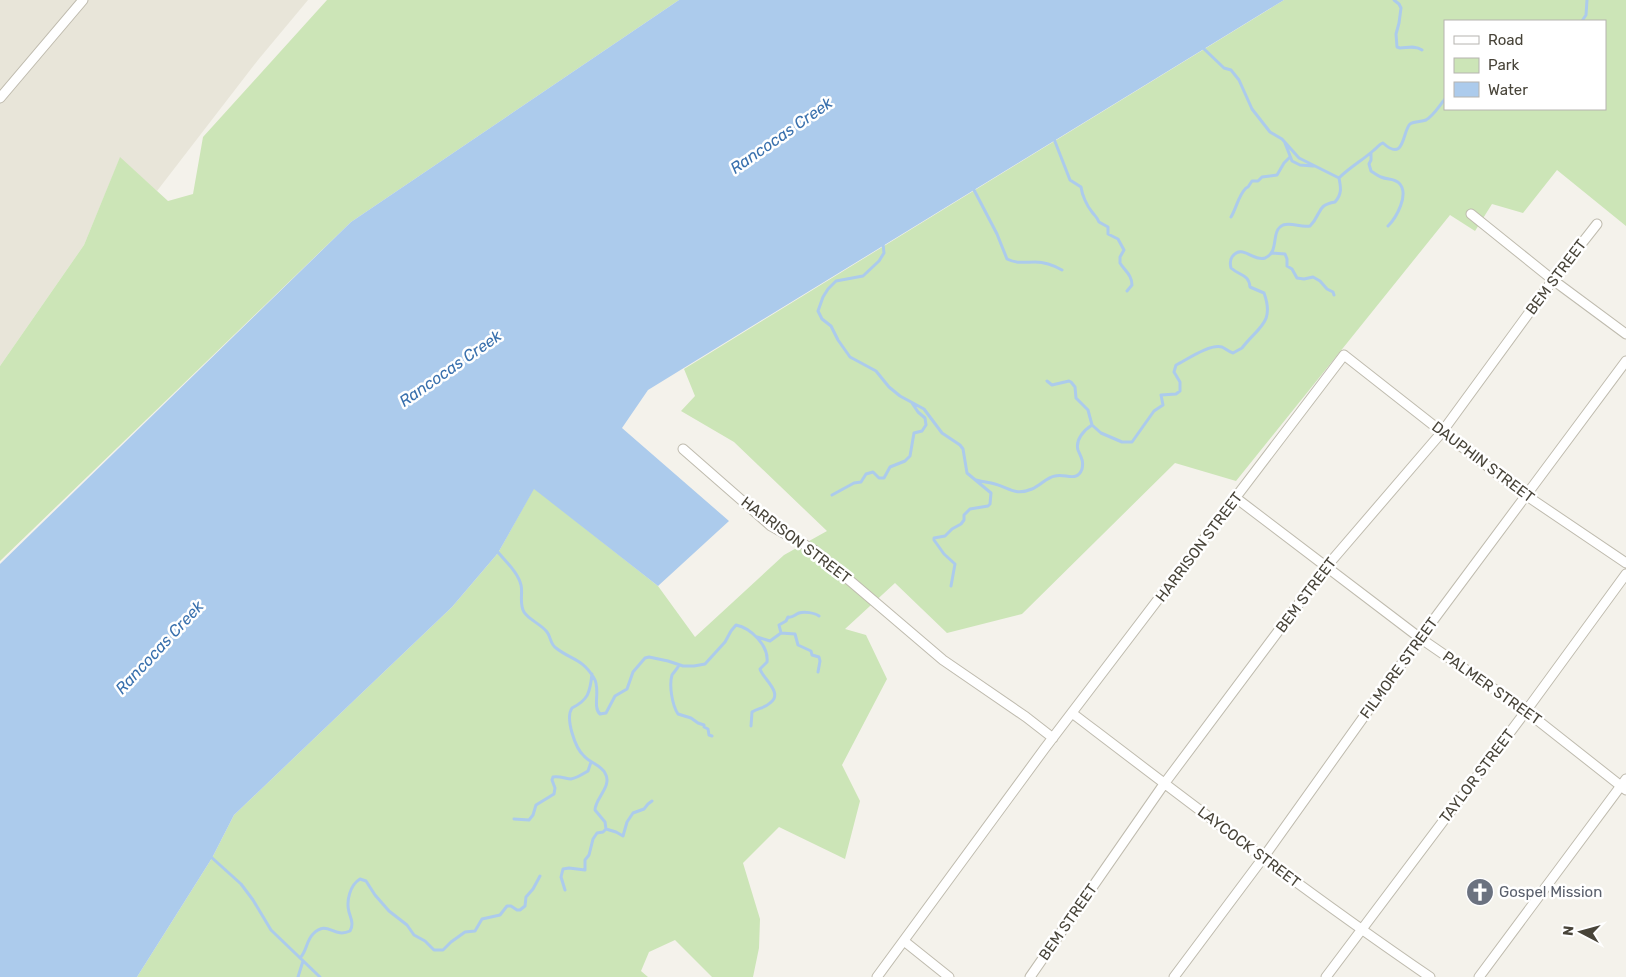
<svg xmlns="http://www.w3.org/2000/svg" width="1626" height="977" font-family="Rubik,sans-serif">
<style>
.residential{fill:#e8e5d9}
.green{fill:#cce5b7;fill-rule:evenodd}
.water{fill:#accbec}
.lines{fill:none;stroke-linecap:round;stroke-linejoin:round}
.stream{stroke:#accbec;stroke-width:3}
.minor-casing{stroke:#bfbbae;stroke-width:11}
.minor{stroke:#fff;stroke-width:9}
.labels{text-anchor:middle;stroke-width:5;stroke-linejoin:round;paint-order:stroke}
.street-label{font-size:15px;fill:#484439;stroke:#fff}
.worship-label{font-size:15px;fill:#5b616d;stroke:#fff;text-anchor:start}
.water-label{font-size:16px;font-style:italic;fill:#3970ad;stroke:#fff}
</style>
<rect width="100%" height="100%" fill="#f4f2eb"/>
<!-- residential -->
<path class="residential" d="M0 0H308L258 60 157 191 120 158 84 245 0 366Z"/>
<!-- green -->
<path class="green" d="M327 0H679L351 222 0 561V366L84 245 120 157 168 201 193 194 203 137Z
M1284 0H1626V226L1557 170 1523 213 1492 204 1475 231 1450 215 1236 481 1175 463 1022 614 947 633 895 583 845 629 866 635 887 679 842 765 860 801 845 859 779 827 743 863 760 919 759 948 753 977H712L675 940 649 952 641 971 648 977H137L212 858 234 815 452 607 498 553 534 488 658 586 695 637 784 555 827 531 734 442 681 411 695 396 684 369ZM1445 21H1605V109H1445Z"/>
<!-- water -->
<path class="water" d="M679 0H1284L648 390 622 428 729 521 658 586 534 489 498 553 452 607 234 815 212 858 137 977H0V564L351 222Z"/>
<g class="lines">
<!-- stream -->
<path class="stream" d="M1394 0 1399 4 1401 8 1399 23 1396 34 1397 47 1400 48C1407 48 1415 45 1422 50
M1582 21 1586 15 1587 0
M1202 47 1224 68 1231 70 1239 80 1252 109 1270 132 1282 139 1299 158 1339 178
M1054 139 1070 180 1081 187C1082 195 1087 206 1092 212 1095 216 1097 217 1099 222L1108 227V234L1118 239 1124 250 1120 257V263C1125 271 1132 275 1132 285L1127 291
M1285 143 1292 161 1300 165 1313 166
M1371 153V160L1369 164 1371 171C1374 173 1378 176 1381 177 1388 180 1394 178 1399 183 1410 194 1396 218 1388 226
M1339 178C1350 167 1363 160 1374 150 1378 147 1379 144 1383 143 1405 163 1402 132 1410 124 1415 121 1421 122 1426 120 1434 115 1439 106 1445 99
M973 188 997 234 1007 259C1017 264 1025 262 1035 262 1044 262 1055 266 1062 270
M1231 217C1237 207 1238 196 1246 188L1248 187 1252 181H1258L1262 177 1277 175 1284 163 1290 157
M883 244 884 253 879 261 863 276 836 281 828 289 823 297 818 311 822 319 831 326 838 340 850 357 876 371 889 387 900 396 924 409 942 433 960 445 963 449 967 473 991 493 990 504 988 506 970 509 964 515V520L961 524 952 529 945 536 934 538V540L944 554 955 564 951 586
M1272 253 1285 254 1287 259V266L1292 269 1297 278 1304 279 1313 277 1320 281 1327 289 1333 292 1334 295
M1047 381 1052 385 1069 381 1071 382 1075 387 1076 398 1088 410 1092 425 1101 433 1122 442H1132L1154 411 1163 405 1161 395 1176 394 1180 391V382L1174 372 1176 365C1188 359 1209 344 1222 347 1226 349 1229 352 1233 353L1242 348C1258 327 1275 323 1264 293L1250 287C1249 274 1240 276 1231 268 1230 264 1230 260 1232 257 1242 243 1253 262 1265 258 1280 252 1270 231 1283 225 1292 222 1301 228 1310 226 1322 214 1316 205 1335 202 1342 194 1341 188 1339 178
M976 480C982 482 989 482 995 484 1010 488 1015 496 1032 489 1040 486 1047 477 1055 476 1065 473 1077 483 1082 469 1084 461 1081 457 1078 450 1075 440 1084 430 1092 425
M832 495 854 483 861 482 866 474 873 472 879 478H884L890 467 905 461 910 456 914 433 922 431 926 425 925 418 918 412 912 403
M497 551C505 561 518 572 521 585 523 593 519 604 524 612 529 620 541 624 547 632 551 637 550 644 556 648 571 660 582 658 594 678 601 689 592 707 600 714L606 713 615 696 627 689 633 672 645 658 649 657 668 661 683 666H694L705 664 725 642 731 631 736 625C751 628 769 646 767 662L760 669C763 679 784 693 770 703 765 708 758 708 752 712L751 726
M781 633 779 625 786 621 788 617C793 618 794 615 799 613 804 611 815 613 819 616
M757 637 770 641 781 633 795 634 798 645 811 651 812 655 819 657 820 661 818 672
M679 665C678 668 674 672 672 675 669 685 672 705 678 714L691 718 698 723 704 725V727L708 729 709 735 712 736
M592 674C590 693 588 700 572 708 565 718 575 748 584 756 590 763 601 765 605 773 613 786 595 798 595 810L605 822 606 829
M514 819 529 820 533 815 536 805 554 794 555 788 552 780 553 777C561 776 566 779 571 779 577 778 583 774 588 771L591 762
M210 856 241 884 253 900 271 930 320 977
M565 890 561 877 563 869 569 868 585 870V860L589 855 593 839 597 833 603 832 606 829 616 832 623 836 627 822 633 813 644 809 648 804 652 801
M300 958C307 951 306 941 313 934 328 919 333 939 350 931 354 924 351 919 349 912 346 901 350 885 360 879L366 881 375 895 389 911 407 925 414 935 425 941 434 950H443L451 942 465 932 475 931 482 919 500 915 507 906H511L517 910H520L525 906 526 897 533 889 540 876
M298 977 303 961"/>
<!-- minor casing -->
<g class="minor-casing">
<path id="minor" d="M0 98 83 0
M1471 214 1553 280 1626 334
M683 449 771 526 814 550 943 660 1026 717 1053 738
M1236 498 1420 638 1526 711 1626 790
M1072 713C1190 803 1307 893 1430 977
M904 941 949 977
M877 977 1045 748 1344 355 1442 432 1527 496 1626 563
M1030 977 1164 784 1327 566 1442 432 1553 280 1597 224
M1174 977 1263 858 1420 638 1626 361
M1326 977 1526 711 1626 574
M1479 977 1626 779"/>
</g>
<!-- minor -->
<use href="#minor" class="minor"/>
</g>
<!-- icons -->
<defs>
<g id="church-disc" transform="scale(1.4375)"><circle r="9.5" fill="#6b7280" stroke="#fff"/><path d="M-1.2-6h2.4v3.5h3.3v2.4h-3.3V6h-2.4V-.1h-3.3v-2.4h3.3Z" fill="#fff"/></g>
</defs>
<g fill-rule="evenodd">
<use href="#church-disc" x="1480" y="892"/>
</g>
<g class="labels">
<!-- street labels -->
<g class="street-label">
<text transform="translate(1556 277) rotate(-53)" y="5">BEM STREET</text>
<text transform="translate(1483 462) rotate(37)" y="5">DAUPHIN STREET</text>
<text transform="translate(796 540) rotate(37)" y="5">HARRISON STREET</text>
<text transform="translate(1199 547) rotate(-53)" y="5">HARRISON STREET</text>
<text transform="translate(1306 595) rotate(-53)" y="5">BEM STREET</text>
<text transform="translate(1399 668) rotate(-54)" y="5">FILMORE STREET</text>
<text transform="translate(1492 688) rotate(35)" y="5">PALMER STREET</text>
<text transform="translate(1477 776) rotate(-53)" y="5">TAYLOR STREET</text>
<text transform="translate(1249 847) rotate(37)" y="5">LAYCOCK STREET</text>
<text transform="translate(1068 922) rotate(-55)" y="5">BEM STREET</text>
</g>
<!-- worship labels -->
<g class="worship-label">
<text x="1499" y="897">Gospel Mission</text>
</g>
<!-- water labels -->
<g class="water-label">
<text transform="translate(781 135) rotate(-35)" y="6">Rancocas Creek</text>
<text transform="translate(450 368) rotate(-35)" y="6">Rancocas Creek</text>
<text transform="translate(159 647) rotate(-47)" y="6">Rancocas Creek</text>
</g>
</g>
<!-- legend -->
<rect x="1444" y="20" width="162" height="90" fill="#ffffff" stroke="#b6b4b0"/>
<rect x="1454" y="36" width="25" height="8" fill="#ffffff" stroke="#b6b4b0"/>
<text x="1488" y="45" font-size="15" fill="#484439">Road</text>
<rect x="1454" y="58" width="25" height="15" fill="#cce5b7" stroke="#b6b4b0"/>
<text x="1488" y="70" font-size="15" fill="#484439">Park</text>
<rect x="1454" y="82" width="25" height="15" fill="#accbec" stroke="#b6b4b0"/>
<text x="1488" y="95" font-size="15" fill="#484439">Water</text>
<!-- north arrow -->
<g transform="translate(1581 932) rotate(276)" stroke="#ffffff" stroke-width="4" paint-order="stroke">
<path d="M0-4L9 19L0 12L-9 19Z" fill="#484439"/>
<text y="-8" font-size="14" font-weight="bold" text-anchor="middle" fill="#484439">N</text>
</g>
</svg>
